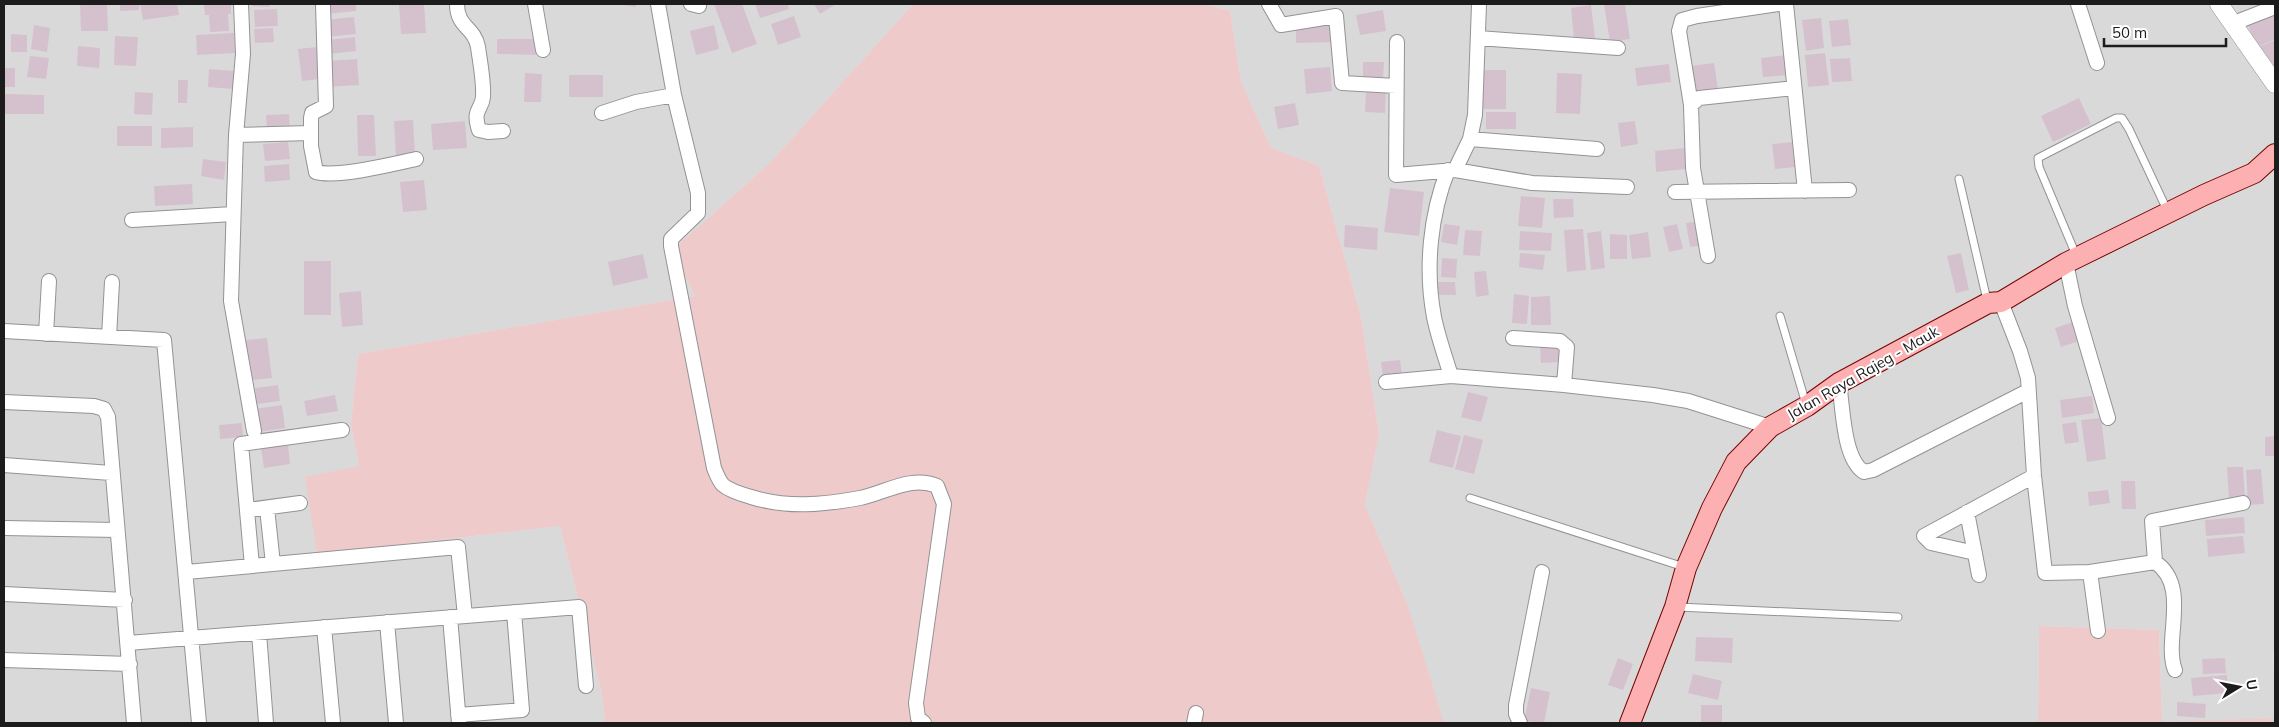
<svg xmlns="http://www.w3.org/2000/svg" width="2279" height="727" font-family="Mulish,sans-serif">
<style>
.residential{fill:#dad9da}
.farmland{fill:#eecaca}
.building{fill:#d5c1cd}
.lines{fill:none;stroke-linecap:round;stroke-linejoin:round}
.service-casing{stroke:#939393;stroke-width:9}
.minor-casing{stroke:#939393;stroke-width:16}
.tertiary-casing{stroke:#939393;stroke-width:19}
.secondary-casing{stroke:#760400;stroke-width:22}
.service{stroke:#fff;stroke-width:7}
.minor{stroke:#fff;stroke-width:14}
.tertiary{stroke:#fff;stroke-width:18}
.secondary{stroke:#fcb0b2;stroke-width:20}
.labels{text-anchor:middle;stroke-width:4;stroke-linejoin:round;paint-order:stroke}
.street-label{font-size:15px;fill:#1c1c1c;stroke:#fff}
</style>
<rect width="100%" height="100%" fill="#eee1e6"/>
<!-- residential -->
<path class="residential" d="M4 4H913L770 163 672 250 695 296 358 354 351 424 359 466 317 554 560 526 602 694 605 722 608 723H4Z
M1204 4H2275V651L2273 652 2275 718 2162 723 2159 630 2039 626 2038 723H1443L1408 606 1365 505 1379 434 1361 317 1319 166 1271 148 1241 82 1230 11Z"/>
<!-- farmland -->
<path class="farmland" d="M913 4H1204L1230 11 1241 82 1271 148 1319 166 1361 317 1379 434 1365 505 1408 606 1444 723H608L605 722 602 694 560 526 317 554 305 477 359 466 351 424 358 354 695 296 672 250 770 163Z
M2039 626 2159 630 2162 722 2275 718V723H2038Z"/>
<!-- building -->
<path class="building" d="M80 4H107L108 31H81Z
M120 4H139V10L120 11Z
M140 4H177L179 15 143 20Z
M204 4H231V14H228L229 31 210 32 209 15H205Z
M253 4H269V7L253 6Z
M325 4H356V11L326 14Z
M399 4H424L426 33 401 34Z
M617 4H636V7Z
M714 4H742L757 44 732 53Z
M755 4H788L789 9 760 18Z
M814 4H836L820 14Z
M1604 4H1625L1630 39 1610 42Z
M1591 5 1595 38 1574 40 1571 8Z
M277 9 278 26 255 27 254 10Z
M1383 10 1386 31 1360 35 1356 15Z
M2275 11V39L2257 47 2247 23Z
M794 16 801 37 778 45 771 24Z
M354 17 356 34 326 37 325 20Z
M1821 18 1824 48 1806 51 1802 20Z
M1848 19 1851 45 1832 47 1829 21Z
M1335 23 1336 42 1296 43V24Z
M34 25 50 28 47 52 31 49Z
M714 25 719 49 696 55 690 31Z
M273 28 274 42 255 43 254 29Z
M234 33 235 53 197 55 196 35Z
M11 34 27 35V52H11Z
M115 36 138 37 136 66 114 65Z
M355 37 356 51 329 54 328 40Z
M497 39H536V55L497 54Z
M2275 40V67L2267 71 2258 47Z
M78 46 100 48 99 68 77 66Z
M317 47 320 79 302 81 298 49Z
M1825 53 1829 85 1808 87 1805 55Z
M1785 55 1788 75 1763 77 1761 58Z
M30 56 49 58 46 79 27 77Z
M1850 58 1852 81 1832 82 1830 59Z
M357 59 359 85 328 87 326 61Z
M1363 62H1384L1383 78 1363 77Z
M1714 63 1718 90 1694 93 1690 66Z
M1669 64 1671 82 1637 86 1635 68Z
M1330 67 1332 91 1306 94 1304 69Z
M4 68H15V87H4Z
M209 69 234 71 233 89 208 87Z
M1483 70H1506V109H1483Z
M525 73 542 74 541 102H524Z
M1557 73 1582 74 1580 114 1556 113Z
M569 75H603V97H569Z
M178 80H188L187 103H178Z
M1366 89 1386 90 1385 113 1365 112Z
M135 92 153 93 152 115 134 114Z
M4 94 44 95V114H4Z
M2079 98 2091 124 2053 142 2041 116Z
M1295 103 1299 125 1278 129 1274 107Z
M1486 112H1516V129H1486Z
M289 114 290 131 267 132 266 115Z
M357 115H374L376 156H358Z
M413 120 415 155 396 156 394 121Z
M465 121 467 148 433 150 431 124Z
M1635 121 1638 144 1621 147 1618 123Z
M117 126H152V146H117Z
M193 127V147L161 148V128Z
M288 142 290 159 265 161 263 144Z
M1792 142 1795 167 1775 169 1772 144Z
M1685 148 1686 169 1656 172 1655 151Z
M203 159 226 162 224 180 201 176Z
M289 164 290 180 265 182 264 166Z
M424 180 427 210 403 212 400 182Z
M192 184 193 204 155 206 154 186Z
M1390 188 1424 192 1419 236 1384 232Z
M1521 196 1545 198 1542 228 1518 226Z
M1553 199H1573L1574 217 1554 218Z
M1701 221 1705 245 1690 247 1686 223Z
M1444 224 1460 226 1457 245 1441 242Z
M1677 224 1683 249 1669 252 1663 227Z
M1345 225 1378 228 1377 250 1344 247Z
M1583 229 1586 270 1567 272 1564 230Z
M1465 230 1482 231 1480 256 1463 255Z
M1520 231 1552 233 1551 251 1519 250Z
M1601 231 1605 268 1591 270 1587 233Z
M1648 232 1651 257 1632 259 1629 235Z
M1610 234 1627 235V259H1610Z
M1520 253 1545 255 1543 270 1519 267Z
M1961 253 1969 290 1956 293 1947 256Z
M643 254 648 278 613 286 608 262Z
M1442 258 1457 259 1456 278 1441 277Z
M304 261H331V315H304Z
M1486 271 1489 295 1476 297 1474 272Z
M1436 282H1455L1456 295H1436Z
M361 291 363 325 342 327 339 293Z
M1514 294 1529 296 1527 324 1512 323Z
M1550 296 1551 325H1531V297Z
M2076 321 2082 340 2061 347 2055 328Z
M267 338 272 378 251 380 246 340Z
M1560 345 1561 362 1541 363 1540 346Z
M1400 360 1402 375 1383 377 1381 362Z
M278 385 280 401 257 404 255 388Z
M1468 392 1488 397 1481 422 1461 417Z
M335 395 338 411 307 416 304 401Z
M2092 396 2094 413 2062 418 2060 400Z
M282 405 285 428 259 432 255 409Z
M2101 418 2106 459 2087 462 2081 420Z
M2076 422 2079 442 2065 444 2062 424Z
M242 423 243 437 220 439 219 425Z
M1437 430 1461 436 1453 468 1429 462Z
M1464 435 1483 440 1474 474 1455 469Z
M2275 436V456H2265V437Z
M288 445 290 464 264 468 261 448Z
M2227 467H2243L2245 499H2229Z
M2261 469 2264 504 2248 505 2246 470Z
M2121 481H2135L2136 509H2122Z
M2108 490 2110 503 2089 506 2088 492Z
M2244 517 2245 533 2206 536 2205 520Z
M2243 536 2245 553 2208 557 2207 539Z
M1696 637 1733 638 1732 663 1695 661Z
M1618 658 1633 664 1623 690 1608 685Z
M2225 658 2226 673 2203 674 2202 659Z
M1693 674 1722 681 1718 700 1688 693Z
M2227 675 2228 693 2193 696 2191 678Z
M1531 688 1550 692 1544 723 1524 721Z
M2177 702 2206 704 2205 718 2177 716Z
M1701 705H1722V723H1701Z"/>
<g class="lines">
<!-- service casing -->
<g class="service-casing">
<path id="service" d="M1959 179 1987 300
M2076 255 2039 167 2038 158 2116 118H2122L2129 129 2168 212
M1780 316 1806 404
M1470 498 1684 567
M1678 607 1898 617"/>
</g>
<!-- minor casing -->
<g class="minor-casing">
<path id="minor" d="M241 4 243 54 236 135 231 301 254 431
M323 4 326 106 312 113 311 118V146L316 172C336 178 394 164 416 159
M457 4C457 28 474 26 478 47 480 62 484 81 483 97 482 110 472 109 479 130L488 132 503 131
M535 4 543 50
M658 4 674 95 698 193V213L671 239V246L714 468C716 473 719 481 723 485 730 491 741 494 751 497 787 508 822 505 860 498 885 493 911 475 937 486L944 504 916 703 918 718 924 723
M691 4 699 6
M1269 4 1281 25 1336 16 1342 83 1396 86
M1786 4 1805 191
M2078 4 2097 63
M2234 23 2275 7
M1478 38 1618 48
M1397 42 1396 175 1455 170 1532 183 1627 187
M1691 105 1679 31 1682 20 1697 16 1778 4
M602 113 636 102 674 95
M236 135 311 133
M1470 139 1597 149
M1448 170C1430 215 1425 269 1434 317 1438 337 1445 356 1451 376
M1455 170 1470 139 1475 115 1479 4
M1675 192 1849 190
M132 220 233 214
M1708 256 1693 168 1691 105 1699 98 1794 88
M2066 263 2075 306 2108 418
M2001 302 2020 351 2028 378 2034 476 2045 573 2090 572 2155 562 2152 521 2243 503
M4 331 164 340 199 723
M46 334 49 281
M109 337 112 282
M1513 338 1560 341 1567 347 1564 385
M1386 382 1451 376 1564 385 1653 395 1688 401 1770 427
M1839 383C1843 407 1843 459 1864 472L1873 470 2028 391
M4 402 94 406 104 409 108 417 134 723
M4 465 111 473
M267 508 273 564
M248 510 300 503
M1967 512 1979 575
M4 528 117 530
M1975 553 1931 543 1924 536 2034 476
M2155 562C2191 586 2163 640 2175 670
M252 566 241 444 342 430
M187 572 458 547 465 616
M2090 572 2098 631
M4 594 125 600
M450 617 459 723
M387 622 396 723
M324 627 333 723
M259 633 266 723
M128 643 579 607 586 686
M4 660 130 664
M458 715 522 710 514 612
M1194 723 1196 713
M1520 723 1516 714V705L1542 572"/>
</g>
<!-- tertiary casing -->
<g class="tertiary-casing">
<path id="tertiary" d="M2219 4 2275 84"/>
</g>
<!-- secondary casing -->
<g class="secondary-casing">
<path id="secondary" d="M1630 723 1675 607 1686 568 1712 508 1736 462 1770 427 1807 406 1839 383 1988 303 2001 302 2066 263 2204 195 2254 173 2275 154"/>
</g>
<!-- service -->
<use href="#service" class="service"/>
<!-- minor -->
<use href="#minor" class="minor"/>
<!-- tertiary -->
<use href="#tertiary" class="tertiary"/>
<!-- secondary -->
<use href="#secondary" class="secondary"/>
</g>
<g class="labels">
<!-- street labels -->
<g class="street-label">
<text transform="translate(1863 373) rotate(-30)" y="5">Jalan Raya Rajeg - Mauk</text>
</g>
</g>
<!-- border -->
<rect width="2279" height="727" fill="none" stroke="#1c1c1c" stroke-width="10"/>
<!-- north arrow -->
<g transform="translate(2239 687) rotate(80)" stroke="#ffffff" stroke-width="4" paint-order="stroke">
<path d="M0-4L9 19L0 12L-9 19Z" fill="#1c1c1c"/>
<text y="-8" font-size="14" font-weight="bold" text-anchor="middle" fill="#1c1c1c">U</text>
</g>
<!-- scale -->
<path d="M2104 38v8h122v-8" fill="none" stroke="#1c1c1c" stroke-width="2.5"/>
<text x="2112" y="38" font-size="15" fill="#1c1c1c" stroke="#ffffff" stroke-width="4" paint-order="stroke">50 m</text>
</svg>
